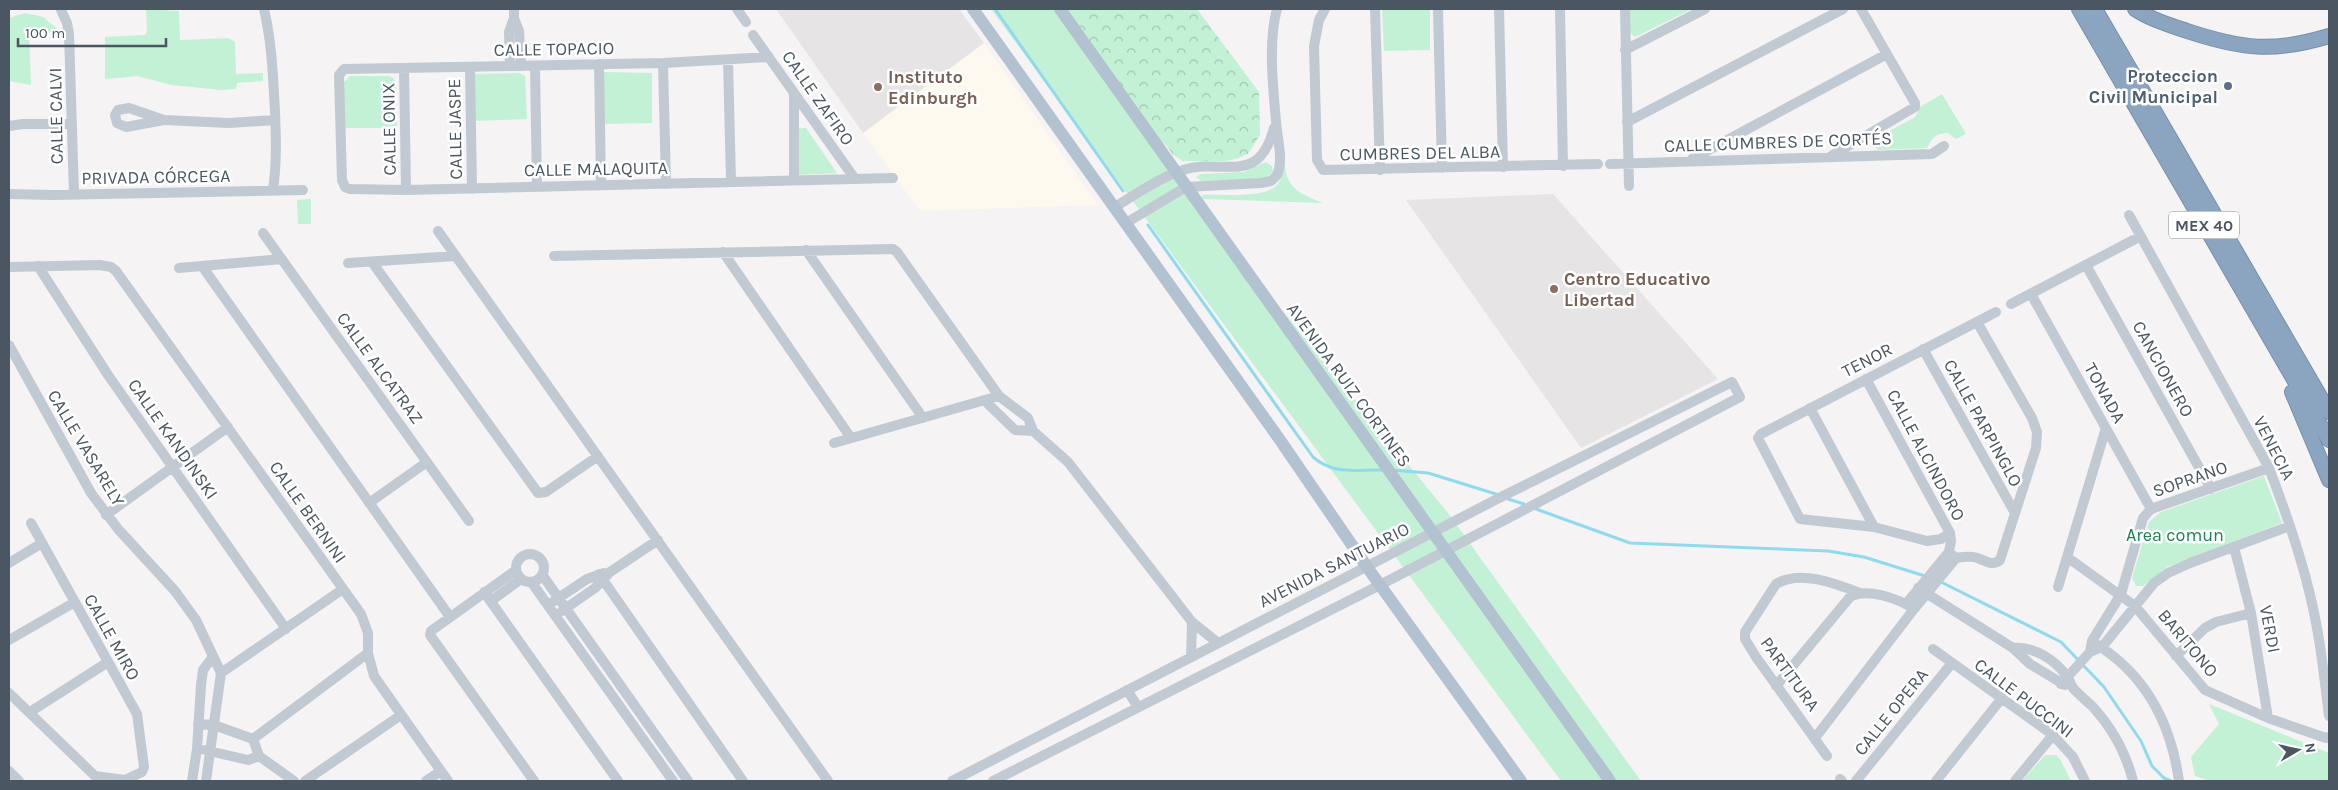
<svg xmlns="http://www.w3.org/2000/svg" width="2338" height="790" font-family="Karla,sans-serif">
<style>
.commercial{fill:#fdf9ef}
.education{fill:#e6e4e5}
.green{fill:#c3f1d5}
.forest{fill:url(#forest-crowns)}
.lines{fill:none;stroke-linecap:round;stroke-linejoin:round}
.stream{stroke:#90daee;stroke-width:3}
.highway-casing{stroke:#7690ad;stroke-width:16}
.minor{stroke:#c1cad2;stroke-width:10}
.major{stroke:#b3c2d1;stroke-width:12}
.highway{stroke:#8ba5c1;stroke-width:14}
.service-dot{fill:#5c6f8a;stroke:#fff;stroke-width:2}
.education-dot{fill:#8d6e63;stroke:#fff;stroke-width:2}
.labels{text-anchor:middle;stroke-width:5;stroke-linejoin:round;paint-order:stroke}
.shield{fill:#fff;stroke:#808990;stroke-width:1}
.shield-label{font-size:16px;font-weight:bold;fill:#4a5661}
.street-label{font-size:18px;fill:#4a5661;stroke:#fff}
.service-label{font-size:18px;font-weight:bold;fill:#4e5e75;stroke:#fff;text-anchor:end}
.education-label{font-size:18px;font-weight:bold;fill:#785e54;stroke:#fff;text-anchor:start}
.park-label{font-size:18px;fill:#17864f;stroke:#fff}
</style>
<defs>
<pattern id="forest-crowns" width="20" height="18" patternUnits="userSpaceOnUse" patternTransform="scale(1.25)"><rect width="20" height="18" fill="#c3f1d5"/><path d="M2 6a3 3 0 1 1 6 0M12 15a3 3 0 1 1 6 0" fill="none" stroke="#a0c6b0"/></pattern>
</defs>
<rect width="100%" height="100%" fill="#f5f3f3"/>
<!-- commercial -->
<path class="commercial" d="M984 43 1098 205 920 211 863 133Z"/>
<!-- education -->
<path class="education" d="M776 9H959L984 43 863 133Z
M1553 194 1718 379 1581 448 1406 200Z"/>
<!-- green -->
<path class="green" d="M146 9 179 11 180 40 228 38 235 42 236 74 263 73V81L237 83 236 89 221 90 172 85 137 76 105 79V37L145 35 147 32Z
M991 9H1053L1177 182 1448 513 1641 781H1561Z
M1382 9H1430V50L1384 51Z
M1631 9H1692L1635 37 1629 32 1628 10Z
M25 13 43 17 61 32 29 33 31 85 9 81V18Z
M604 72 652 73V123L603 124 602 74Z
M519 73 525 76 527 119 473 121V74Z
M350 76H389L393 78 396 83 397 128H344V82Z
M1942 94 1966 134 1956 139 1948 133C1936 133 1932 138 1927 148L1878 150 1873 145V142L1875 139 1915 117 1920 107Z
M802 128H806L837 173 798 175V129Z
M1266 162 1272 166 1273 171 1265 179 1201 181 1196 177 1201 174 1244 172Z
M1282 165H1285C1286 189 1303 195 1323 203L1202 199V195C1220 194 1267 199 1278 184 1282 179 1282 172 1282 165Z
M311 199V224H298L297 200Z
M2264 476 2282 523 2167 567 2143 586H2136L2132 578 2149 522 2161 512Z
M2209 704 2329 753V781H2210L2195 776 2191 757 2219 724Z
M2045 755H2056L2060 759 2071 781H2022Z"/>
<!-- forest -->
<path class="forest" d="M1063 9H1197L1259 92 1260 135 1248 154 1236 159 1225 161H1183L1173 155 1163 141 1177 181Z"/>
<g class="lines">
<!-- stream -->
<path class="stream" d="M995 9 1123 191
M1148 225 1313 457C1335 476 1356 469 1383 470
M1392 470 1428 473 1496 494
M1508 499 1524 504
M1536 509 1630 543 1828 551 1864 557 1925 576
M1941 582 2061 642 2104 687 2141 741 2152 766 2164 778 2171 781"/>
<!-- highway casing -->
<g class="highway-casing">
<path id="highway" d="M2079 9 2329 440
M2095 9 2329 412
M2135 9C2150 19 2169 25 2187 31 2242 49 2273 53 2329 36
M2292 392 2329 480"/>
</g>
<!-- minor -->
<path class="minor" d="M264 9C272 43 273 77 275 112 276 138 277 163 273 189
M514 9V18L519 31 521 66
M737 9 746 22
M1325 9 1319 20 1314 46 1317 160 1323 170 1598 164
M1375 9 1380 170
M1438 9 1442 168
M1499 9 1503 167
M1560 9 1563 166
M1625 9 1629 186
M61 10 67 23 69 34 74 194
M753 35 855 179
M1625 50 1705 9
M769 57 663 63 344 69 339 75 342 180 345 187 350 189 406 190 893 178
M728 60 731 182
M663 63 666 184
M599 64 601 185
M510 66 509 32 514 18
M535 66 537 187
M404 68 406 190
M470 68 472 189
M794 94V180
M164 120 129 108 118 110 115 115 117 123 126 127 164 120 229 123 275 120
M1627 122 1843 9
M9 126 23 124H71
M1831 156 1915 107V103L1861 9
M1692 159 1887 54
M1610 164 1932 154 1944 146
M9 194 52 195 303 190
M1115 207C1136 194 1159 178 1183 170 1223 157 1258 188 1274 128
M2129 215 2269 468C2285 510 2300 552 2310 595 2320 635 2324 676 2329 716
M1126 223 1186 187 1261 183 1271 181 1277 175C1284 159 1277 139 1276 121 1273 88 1268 41 1277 9
M438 231 828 781
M263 233 469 521
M806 250 923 418
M723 252 851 438
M554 256 893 249 897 252 999 396 1028 418 1033 431 1068 462 1192 622 1218 643
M372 262 538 493 546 492 598 456
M348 263 456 256
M2086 265 2211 489
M38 266 108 375 286 629
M202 266 450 617
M9 267 100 265 111 267 116 271 361 614 368 633V653L374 676 448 781
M179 268 282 259
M2031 294 2151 509
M2011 304 2141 236
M9 345 91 493 118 529 175 591 196 620 221 673 206 781
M1923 349 2015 513
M1866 379 1950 533 1951 541 1949 552 1956 558C1962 557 1967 556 1973 557 1983 558 1991 568 2000 560L2036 448 2037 432 2032 418 1977 322
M984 400 1015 430 1033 431
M1810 408 1874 527
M834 443 999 396
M369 503 427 462
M106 515 228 427
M1950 533 1941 539 1927 541 1874 527 1800 519 1758 438 1761 434 1996 312
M2234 547 2251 613 2268 718
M516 568a14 14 0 1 1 28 0a14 14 0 1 1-28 0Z
M2067 557 2135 606 2205 690 2268 718 2326 738 2329 737
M9 563 42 543
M516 570 431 631 430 635 534 781
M599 574 743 781
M543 576 688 781
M532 583 673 781
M2058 587 2106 428
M1918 588 2013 648 2030 664 2065 685
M484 592 618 781
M491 601 521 579
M554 601 587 579 604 573
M1906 604 1949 552
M562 611 595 588 610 572 658 540
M9 640 75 602
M2096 644C2146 675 2171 724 2179 781
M2013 648C2034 646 2056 660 2068 678 2070 681 2071 685 2073 688 2079 695 2087 701 2093 707 2113 729 2126 753 2133 781
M1933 649 2053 735 2073 757 2085 781
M2090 652 2092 641 2121 594 2143 518 2151 509 2269 468
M2176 656 2205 628 2216 622 2251 613
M1191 657 1192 622
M221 673 343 589
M2061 684 2090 652 2102 647 2154 583 2168 573 2190 563 2290 526
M1776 686 1850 597C1867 587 1899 599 1914 609
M1127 690 1138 707
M9 693 95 776 125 780 142 772 144 767 137 714 31 523
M30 712 108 662
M198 724 214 725 253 739 259 756 294 781
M1815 738 1914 609 1956 558
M253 739 368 653
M205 750 248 760 259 756
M1827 756 1756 657 1745 639V632L1776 584C1800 569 1837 584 1860 593
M9 771 19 781
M1840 779 1842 781
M192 781 197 749 201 685 203 670 212 658
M305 781 401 715
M426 781 441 771
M952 781 1503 496 1732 382 1740 397 1380 585 993 781
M1856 781 1952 663
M1936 781 2002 698
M2015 781 2053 735"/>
<!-- major -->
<path class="major" d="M973 9 1280 440 1367 567 1521 781
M1060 9 1610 781"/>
<!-- highway -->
<use href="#highway" class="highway"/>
</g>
<!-- markers -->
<circle class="service-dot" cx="2228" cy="86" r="5"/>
<g class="education-dot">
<circle cx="878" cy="87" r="5"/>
<circle cx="1554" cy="289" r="5"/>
</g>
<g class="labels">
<!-- shield labels -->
<rect class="shield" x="2169" y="211.5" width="70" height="27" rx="4"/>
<g class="shield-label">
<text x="2204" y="231">MEX 40</text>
</g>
<!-- street labels -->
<g class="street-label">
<text transform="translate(554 49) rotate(-1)" y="6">CALLE TOPACIO</text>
<text transform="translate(818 98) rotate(55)" y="6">CALLE ZAFIRO</text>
<text transform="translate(56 116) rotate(-91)" y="6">CALLE CALVI</text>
<text transform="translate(389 129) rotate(-91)" y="6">CALLE ONIX</text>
<text transform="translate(455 129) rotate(-91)" y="6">CALLE JASPE</text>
<text transform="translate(1778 142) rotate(-2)" y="6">CALLE CUMBRES DE CORTÉS</text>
<text transform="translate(1420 153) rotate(-1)" y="6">CUMBRES DEL ALBA</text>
<text transform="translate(596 169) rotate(-1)" y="6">CALLE MALAQUITA</text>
<text transform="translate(156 177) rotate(-1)" y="6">PRIVADA CÓRCEGA</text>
<text transform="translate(1867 360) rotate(-27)" y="6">TENOR</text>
<text transform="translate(380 368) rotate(54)" y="6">CALLE ALCATRAZ</text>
<text transform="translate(2163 369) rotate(61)" y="6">CANCIONERO</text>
<text transform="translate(1349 385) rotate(54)" y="6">AVENIDA RUIZ CORTINES</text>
<text transform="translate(2105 393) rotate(61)" y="6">TONADA</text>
<text transform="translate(1983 423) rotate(61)" y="6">CALLE PARPINGLO</text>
<text transform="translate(173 439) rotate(55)" y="6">CALLE KANDINSKI</text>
<text transform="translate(86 448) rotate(59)" y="6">CALLE VASARELY</text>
<text transform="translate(2274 448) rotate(63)" y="6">VENECIA</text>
<text transform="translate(1926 455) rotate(62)" y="6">CALLE ALCINDORO</text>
<text transform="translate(2190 479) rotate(-19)" y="6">SOPRANO</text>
<text transform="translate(308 512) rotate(55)" y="6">CALLE BERNINI</text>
<text transform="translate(1334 565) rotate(-27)" y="6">AVENIDA SANTUARIO</text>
<text transform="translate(2270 629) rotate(79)" y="6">VERDI</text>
<text transform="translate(112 637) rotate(61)" y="6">CALLE MIRO</text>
<text transform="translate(2188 643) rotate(50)" y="6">BARITONO</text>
<text transform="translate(1790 674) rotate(54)" y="6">PARTITURA</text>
<text transform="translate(2024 698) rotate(37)" y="6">CALLE PUCCINI</text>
<text transform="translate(1891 712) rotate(-51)" y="6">CALLE OPERA</text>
</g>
<!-- service labels -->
<g class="service-label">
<text x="2218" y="82">Proteccion<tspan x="2218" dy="21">Civil Municipal</tspan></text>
</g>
<!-- education labels -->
<g class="education-label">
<text x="888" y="83">Instituto<tspan x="888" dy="21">Edinburgh</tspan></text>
<text x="1564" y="285">Centro Educativo<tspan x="1564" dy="21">Libertad</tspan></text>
</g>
<!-- park labels -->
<g class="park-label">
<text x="2175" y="541">Area comun</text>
</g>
</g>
<!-- border -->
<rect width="2338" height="790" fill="none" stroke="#4a5661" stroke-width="20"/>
<!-- north arrow -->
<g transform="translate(2298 750) rotate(81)" stroke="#ffffff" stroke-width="4" paint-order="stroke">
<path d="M0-4L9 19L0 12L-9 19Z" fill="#4a5661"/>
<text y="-8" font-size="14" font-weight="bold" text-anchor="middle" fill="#4a5661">N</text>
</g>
<!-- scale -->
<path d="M18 38v8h148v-8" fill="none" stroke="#4a5661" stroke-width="2.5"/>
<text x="25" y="38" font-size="15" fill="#4a5661" stroke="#ffffff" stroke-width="4" paint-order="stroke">100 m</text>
</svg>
